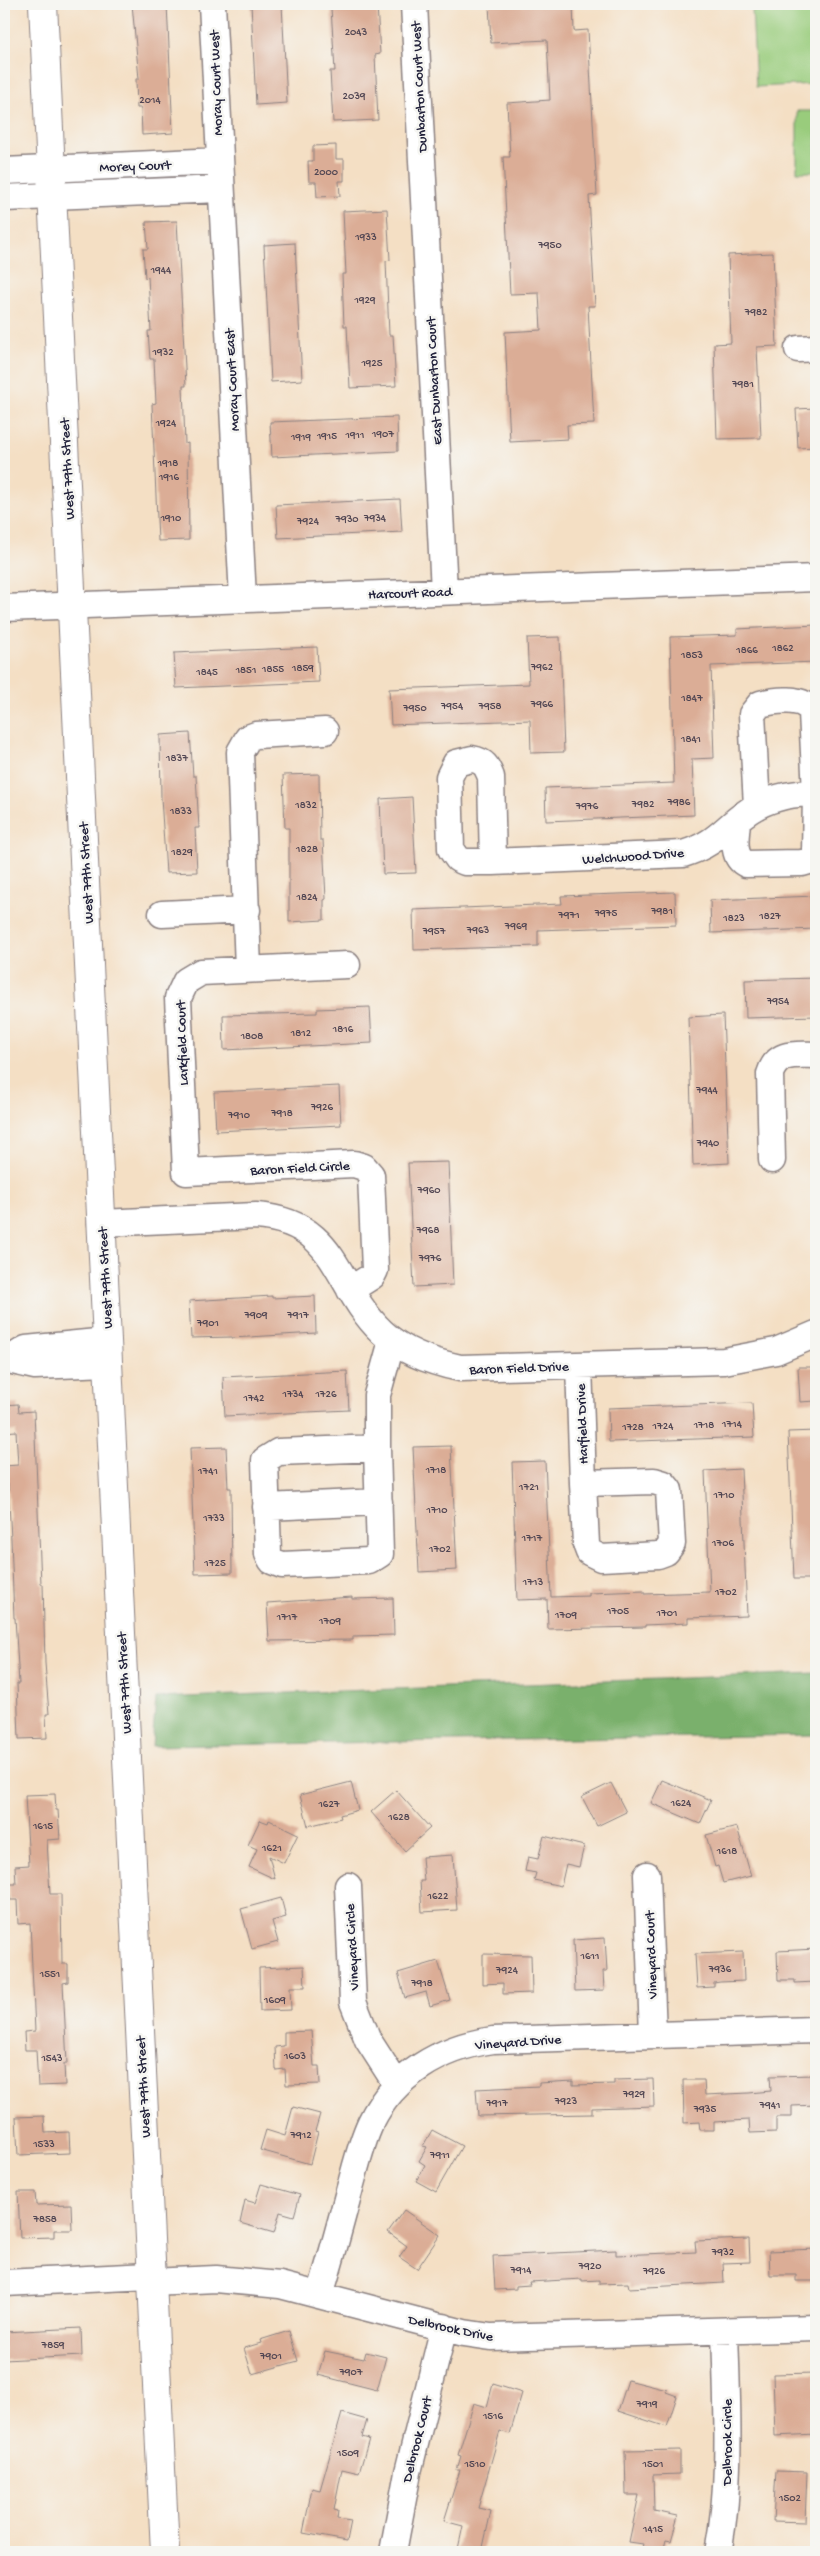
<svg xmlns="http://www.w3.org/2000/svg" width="820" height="2556" font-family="'Gochi Hand',sans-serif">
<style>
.green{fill:#99cc7c;stroke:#5e775c}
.forest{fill:#7ab06c;stroke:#4e6954}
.building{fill:#dbad96}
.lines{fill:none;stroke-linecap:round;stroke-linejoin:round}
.minor-casing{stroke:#8b8080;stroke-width:29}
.major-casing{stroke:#8b8080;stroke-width:30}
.minor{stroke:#fff;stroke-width:26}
.major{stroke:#fff;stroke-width:28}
.labels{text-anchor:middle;stroke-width:5;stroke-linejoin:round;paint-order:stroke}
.number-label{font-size:11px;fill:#504552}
.street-label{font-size:14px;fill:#22223b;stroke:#f6f6f2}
</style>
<rect width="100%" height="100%" fill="#f6f6f2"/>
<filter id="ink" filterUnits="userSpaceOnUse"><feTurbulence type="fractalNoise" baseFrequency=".02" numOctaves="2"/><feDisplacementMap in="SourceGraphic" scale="10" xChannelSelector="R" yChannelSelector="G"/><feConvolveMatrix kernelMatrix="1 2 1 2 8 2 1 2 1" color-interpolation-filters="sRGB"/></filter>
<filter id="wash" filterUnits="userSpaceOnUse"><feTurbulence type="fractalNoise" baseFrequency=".0096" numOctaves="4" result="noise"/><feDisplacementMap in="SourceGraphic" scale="20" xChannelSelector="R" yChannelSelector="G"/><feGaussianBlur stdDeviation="1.12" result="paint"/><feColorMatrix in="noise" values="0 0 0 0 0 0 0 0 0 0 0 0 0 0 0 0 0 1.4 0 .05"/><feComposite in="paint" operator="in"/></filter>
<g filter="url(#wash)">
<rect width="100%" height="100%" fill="#f4dfc4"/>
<!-- green -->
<path class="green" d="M816 5V84L756 87 752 8Z
M797 111H816V172H797Z"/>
<!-- forest -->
<path class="forest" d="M816 1673V1735L152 1746 156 1698Z"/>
<g id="blocks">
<!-- building -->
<path class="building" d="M132 4H167L173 133 142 135 141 108H137L136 79H139Z
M251 4H282L287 103 256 105Z
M489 4H573L574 31 588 30 597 195 589 196 595 306H588L594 424 567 425 568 439 510 442 505 332 541 330 539 293 510 294 503 157H510L507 103 550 100 547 40 491 43Z
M377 5 380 54 375 55 378 120 333 122 330 71H335L331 8Z
M336 145V159H344V181H339L340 196 317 197 316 182H309L308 161H313V146Z
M387 209 390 260 386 261 389 335H393L396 386 350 388 347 326H344L342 274H346L343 211Z
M177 221 186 386H183L185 444 188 443 189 540 158 541 152 404 156 403 154 359H150L148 331H151L148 277 145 278 143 249H148L146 222Z
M295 243 302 380 271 382 264 245Z
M773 253 777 346 757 347 761 438 717 439 714 344 731 343 728 255Z
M816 408V447L798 448 796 409Z
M397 417 398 451 272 457 270 422Z
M400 499 402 532 278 538 276 505Z
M816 625V662L711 666 714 758 692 759 694 815 546 821 545 788 674 783 670 637 737 635V629Z
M560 637 564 752 531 753 530 720 391 725 389 689 529 684 527 638Z
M317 647 319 682 176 688 174 653Z
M190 733 193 776H196L199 828H195L197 872 166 873 161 798 160 735Z
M319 774 320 840H323L326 899 324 900V920L289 922V828H285L283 775Z
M412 797 416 873 383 874 380 799Z
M675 892 676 925 538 930V946L414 950 413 910 562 904 561 896Z
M816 896V929L711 933 710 900Z
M816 978V1016L746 1018 745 980Z
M370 1007 372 1043 224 1050 223 1015 317 1013V1009Z
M723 1015 729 1163 693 1165 688 1017Z
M339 1086 341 1125 216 1131 214 1092Z
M448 1162 453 1285 414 1287 408 1163Z
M272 1296V1298L315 1296 316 1333 232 1338V1337L191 1338 189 1301Z
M798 1367H816V1401L800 1402Z
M347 1371 349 1410 225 1416 223 1377Z
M752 1403 754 1437 609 1442 608 1408Z
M18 1404 19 1412 34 1411 41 1584H43L45 1663 49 1714H46L47 1738 19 1739 17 1683H19L15 1618H14L11 1539 8 1484H4V1466L18 1465 16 1431 4 1432V1405Z
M816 1431V1579H794L788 1432Z
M451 1446 457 1570 419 1572 413 1447Z
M226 1447 228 1488H231L232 1573 195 1574 190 1448Z
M545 1461 551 1597 589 1596V1593L644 1591V1594L710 1592 705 1471 741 1469 747 1616 688 1618V1623L645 1625V1627L548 1629 547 1599 517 1600 512 1462Z
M352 1597V1599L393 1598 394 1635 353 1636V1640L269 1641 267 1603Z
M662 1780 711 1800 700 1824 651 1803Z
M351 1782 358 1810 340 1815 341 1818 308 1826 300 1795Z
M611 1783 626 1812 597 1826 582 1797Z
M396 1790 430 1828 405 1851 371 1812Z
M55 1794 56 1810H58L60 1839 47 1840 50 1894H61L62 1964H68V1982L63 1983 67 2064H64L65 2085 38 2086 36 2050H25L24 2032 35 2031 30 1923 18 1924 17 1900H10L9 1884H16L15 1866 29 1865 25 1795Z
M260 1820 268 1823 269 1820 298 1834 284 1863 269 1856 275 1879 249 1867 257 1849 248 1845Z
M737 1827 751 1876 723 1883 718 1866 715 1867 706 1835Z
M544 1836 584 1846 579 1867 566 1864 561 1886 534 1880 536 1873 525 1871 528 1857 538 1859Z
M453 1855 457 1910 422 1912 420 1881H424L422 1857Z
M281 1898 286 1917 272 1921 278 1942 252 1949 241 1909Z
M605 1938 607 1971H603L604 1990 575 1991 573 1940Z
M816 1949V1982L795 1983V1980H778L777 1951Z
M743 1952 744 1981 720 1982 714 1983V1987L697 1988 695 1954Z
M483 1954 531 1955 532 1993 503 1994V1983L483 1984Z
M438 1961 450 2000 430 2006 426 1992 405 1998 398 1973Z
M304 1966 305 1987H290L291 2010 260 2011 259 1968Z
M311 2031 314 2066H319L320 2084 286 2085 285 2069 276 2070 275 2047 284 2046V2032Z
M816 2075V2105L792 2106V2117H776V2132L750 2133 749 2120 714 2122V2130H700L699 2122 684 2123 683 2080H704L705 2095 749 2093 771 2091 770 2076Z
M653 2079 654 2106 592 2108V2114L478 2116 476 2089 539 2086V2083L573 2081V2085L614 2084V2080Z
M293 2107 320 2114 315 2131 318 2132 310 2164 260 2150 266 2130 285 2136Z
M44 2116 45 2133 69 2132 70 2153 18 2155 16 2117Z
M432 2130 462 2146 436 2192 416 2181 425 2165 419 2161 427 2147 423 2146Z
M261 2184 300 2195 294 2216 280 2212 274 2233 240 2223 245 2200 255 2203Z
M18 2192H35L36 2205 71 2204 72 2230H54V2237L20 2238Z
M404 2210 440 2235 417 2269 399 2257 407 2246 388 2232Z
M749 2239 750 2262 723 2263 724 2283 629 2288 628 2283 599 2284V2280L582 2281V2279L529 2282 530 2285 516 2286V2289L495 2290 493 2256 616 2250V2255L696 2252 695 2241Z
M816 2249V2281H796V2275H770L769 2251Z
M81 2328 82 2356 4 2360V2332Z
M289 2331 298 2361 252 2374 244 2348 261 2343 260 2340Z
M325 2351 364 2359 366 2352 386 2357 377 2390 318 2375Z
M815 2373 816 2434 775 2436 773 2374Z
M628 2380 667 2390 666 2392 677 2396 667 2427 618 2411Z
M493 2384 522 2393 510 2434 500 2431 478 2508 491 2511 482 2552H473L458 2549 463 2526 444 2521 460 2470H457L461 2456 458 2455 474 2403 487 2407Z
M342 2413 367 2420 362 2437 369 2439 359 2473 342 2469 334 2510 338 2511 337 2519 351 2521 347 2541 303 2533 312 2488 320 2490Z
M680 2450V2474L653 2475 654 2511 678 2516 671 2541 666 2540 663 2552H641L643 2544 629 2542 639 2495H626L625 2451Z
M776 2471 807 2472 805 2522 773 2521Z"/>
</g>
</g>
<g filter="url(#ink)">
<use href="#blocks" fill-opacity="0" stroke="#8b8080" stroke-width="1"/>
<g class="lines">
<!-- minor casing -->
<g class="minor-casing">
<path id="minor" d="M212 4 243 598
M414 4 444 591
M4 171 219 161
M4 198 220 189
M798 349 816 348
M4 608 816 578
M472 759C485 761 487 767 491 777L493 862H465L458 859 451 849 449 777 456 763Z
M737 822C736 836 731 857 746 864L802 863 809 861 815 854 816 793 812 712C804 696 775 700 760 704L752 714 757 806
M493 862 683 854C721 843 727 822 757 806 776 796 795 793 816 793
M162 914 247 910
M347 965 201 972 186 981 178 998 186 1172 354 1164 364 1167 371 1175 375 1270 372 1276 350 1290
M248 969 240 752 248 738 256 735 325 731
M772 1160 770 1074C777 1051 796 1055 816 1055
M101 1223 256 1216C339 1222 333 1285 382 1332 403 1352 431 1362 460 1368L724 1361 776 1351 816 1334
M15 1356 26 1349 107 1341
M4 1359 35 1366 108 1363
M579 1365 583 1483
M377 1448 380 1554 369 1561 282 1565 272 1561 268 1554 265 1460 278 1452Z
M377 1448V1395L392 1341
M654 1481 664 1484 669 1490 672 1544 666 1552 658 1555 601 1558 589 1552 586 1544 583 1483Z
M266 1507 379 1502
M647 1875 653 2035
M348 1886 353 2002 368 2040 397 2085
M151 2282 216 2279 280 2285 464 2333 491 2337 816 2328
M4 2283 150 2276
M320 2295C330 2262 339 2229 348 2195 355 2171 360 2145 371 2122 394 2075 442 2047 493 2040L816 2030
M393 2552 408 2472 444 2327
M718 2552C732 2480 727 2405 725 2331"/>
</g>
<!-- major casing -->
<g class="major-casing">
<path id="major" d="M43 4 165 2552"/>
</g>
<!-- minor -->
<use href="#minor" class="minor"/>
<!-- major -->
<use href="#major" class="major"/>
</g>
</g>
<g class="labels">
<!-- number labels -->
<g class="number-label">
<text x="356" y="35">2043</text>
<text x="354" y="99">2039</text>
<text x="150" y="103">2014</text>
<text x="326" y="175">2000</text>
<text x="366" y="240">1933</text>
<text x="550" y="248">7950</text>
<text x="161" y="273">1944</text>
<text x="365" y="303">1929</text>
<text x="756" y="315">7982</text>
<text x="163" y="355">1932</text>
<text x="372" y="366">1925</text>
<text x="743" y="387">7981</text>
<text x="166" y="426">1924</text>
<text x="383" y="437">1907</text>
<text x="355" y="438">1911</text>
<text x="327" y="439">1915</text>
<text x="301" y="440">1919</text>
<text x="168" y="466">1918</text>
<text x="169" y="480">1916</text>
<text x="171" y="521">1910</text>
<text x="375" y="521">7934</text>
<text x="347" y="522">7930</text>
<text x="308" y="524">7924</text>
<text x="783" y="651">1862</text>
<text x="747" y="653">1866</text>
<text x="692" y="658">1853</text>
<text x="542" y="670">7962</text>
<text x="303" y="671">1859</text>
<text x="273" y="672">1855</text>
<text x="246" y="673">1851</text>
<text x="207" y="675">1845</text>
<text x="692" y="701">1847</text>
<text x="542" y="707">7966</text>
<text x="452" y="709">7954</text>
<text x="490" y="709">7958</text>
<text x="415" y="711">7950</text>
<text x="691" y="742">1841</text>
<text x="177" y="761">1837</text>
<text x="679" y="805">7986</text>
<text x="643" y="807">7982</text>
<text x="306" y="808">1832</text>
<text x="587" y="809">7976</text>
<text x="181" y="814">1833</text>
<text x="307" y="852">1828</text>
<text x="182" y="855">1829</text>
<text x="307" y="900">1824</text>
<text x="662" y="914">7981</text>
<text x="606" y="916">7975</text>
<text x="569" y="918">7971</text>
<text x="770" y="919">1827</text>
<text x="734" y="921">1823</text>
<text x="516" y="929">7969</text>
<text x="478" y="933">7963</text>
<text x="434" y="934">7957</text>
<text x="778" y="1004">7954</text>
<text x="343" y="1032">1816</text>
<text x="301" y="1036">1812</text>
<text x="252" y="1039">1808</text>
<text x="707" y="1093">7944</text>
<text x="322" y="1110">7926</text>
<text x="282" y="1116">7918</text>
<text x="239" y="1118">7910</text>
<text x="708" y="1146">7940</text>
<text x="429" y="1193">7960</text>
<text x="428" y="1233">7968</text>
<text x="430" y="1261">7976</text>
<text x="256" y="1318">7909</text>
<text x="298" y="1318">7917</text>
<text x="208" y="1326">7901</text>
<text x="293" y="1397">1734</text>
<text x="326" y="1397">1726</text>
<text x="254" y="1401">1742</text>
<text x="732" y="1427">1714</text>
<text x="704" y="1428">1718</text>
<text x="663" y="1429">1724</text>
<text x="633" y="1430">1728</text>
<text x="436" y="1473">1718</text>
<text x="208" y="1474">1741</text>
<text x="529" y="1490">1721</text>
<text x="724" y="1498">1710</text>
<text x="437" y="1513">1710</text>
<text x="214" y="1521">1733</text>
<text x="532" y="1541">1717</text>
<text x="723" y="1546">1706</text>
<text x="440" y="1552">1702</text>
<text x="215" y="1566">1725</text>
<text x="533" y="1585">1713</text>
<text x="726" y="1595">1702</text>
<text x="618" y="1614">1705</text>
<text x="667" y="1616">1701</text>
<text x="566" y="1618">1709</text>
<text x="287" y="1620">1717</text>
<text x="330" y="1624">1709</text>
<text x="681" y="1806">1624</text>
<text x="329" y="1807">1627</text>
<text x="399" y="1820">1628</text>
<text x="43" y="1829">1615</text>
<text x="272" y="1851">1621</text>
<text x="727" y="1854">1618</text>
<text x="438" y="1899">1622</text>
<text x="590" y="1959">1611</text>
<text x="720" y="1972">7936</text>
<text x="507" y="1973">7924</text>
<text x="50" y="1977">1551</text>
<text x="422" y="1986">7918</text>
<text x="275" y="2003">1609</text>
<text x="295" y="2059">1603</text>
<text x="52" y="2061">1543</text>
<text x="634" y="2097">7929</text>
<text x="566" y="2104">7923</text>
<text x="497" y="2106">7917</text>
<text x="770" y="2108">7941</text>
<text x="705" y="2112">7935</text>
<text x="301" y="2138">7912</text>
<text x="44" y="2147">1533</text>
<text x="440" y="2158">7911</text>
<text x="45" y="2222">7858</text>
<text x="723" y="2255">7932</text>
<text x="590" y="2269">7920</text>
<text x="521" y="2273">7914</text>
<text x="654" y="2274">7926</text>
<text x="53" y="2348">7859</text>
<text x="271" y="2359">7901</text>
<text x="351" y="2375">7907</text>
<text x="647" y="2407">7919</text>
<text x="493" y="2419">1516</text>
<text x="348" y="2456">1509</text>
<text x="475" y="2467">1510</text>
<text x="653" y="2467">1501</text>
<text x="790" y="2501">1502</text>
<text x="653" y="2532">1415</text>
</g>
<!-- street labels -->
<g class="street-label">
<text transform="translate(215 83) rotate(-92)" y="5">Moray Court West</text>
<text transform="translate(418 87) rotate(-93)" y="5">Dunbarton Court West</text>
<text transform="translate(135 165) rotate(-2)" y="5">Morey Court</text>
<text transform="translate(231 380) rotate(-93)" y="5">Moray Court East</text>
<text transform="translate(433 381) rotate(-93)" y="5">East Dunbarton Court</text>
<text transform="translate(66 469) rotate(-93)" y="5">West 79th Street</text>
<text transform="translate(410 592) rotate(-2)" y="5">Harcourt Road</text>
<text transform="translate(633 855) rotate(-4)" y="5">Welchwood Drive</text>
<text transform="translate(85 873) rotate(-93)" y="5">West 79th Street</text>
<text transform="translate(181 1043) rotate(-92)" y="5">Larkfield Court</text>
<text transform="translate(300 1167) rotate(-3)" y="5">Baron Field Circle</text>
<text transform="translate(104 1278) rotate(-93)" y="5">West 79th Street</text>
<text transform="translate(519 1367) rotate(-2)" y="5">Baron Field Drive</text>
<text transform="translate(581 1424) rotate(-92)" y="5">Harfield Drive</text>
<text transform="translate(123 1683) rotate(-93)" y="5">West 79th Street</text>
<text transform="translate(351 1947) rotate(-93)" y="5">Vineyard Circle</text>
<text transform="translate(650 1955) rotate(-92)" y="5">Vineyard Court</text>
<text transform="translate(518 2041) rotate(-4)" y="5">Vineyard Drive</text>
<text transform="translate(142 2087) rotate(-93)" y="5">West 79th Street</text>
<text transform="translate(451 2327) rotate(12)" y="5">Delbrook Drive</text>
<text transform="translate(416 2439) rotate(-76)" y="5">Delbrook Court</text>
<text transform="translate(726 2442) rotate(-90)" y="5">Delbrook Circle</text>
</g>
</g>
<!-- margin -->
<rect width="820" height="2556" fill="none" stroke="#f6f6f2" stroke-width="20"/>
</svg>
